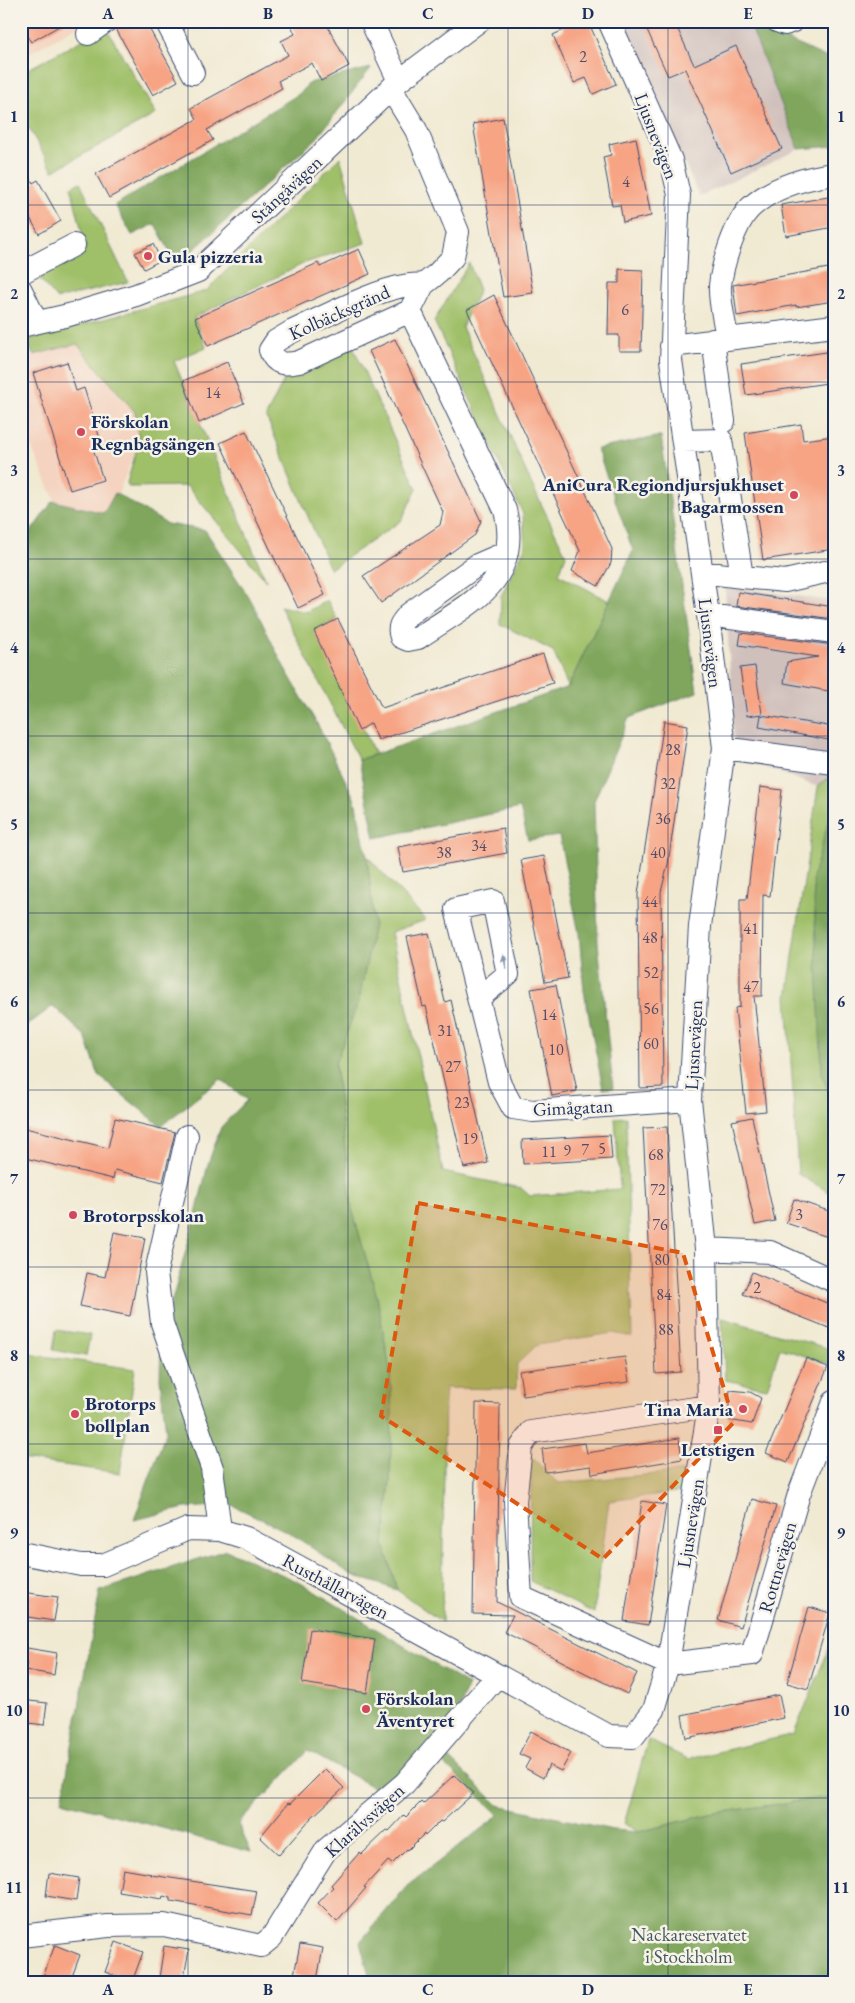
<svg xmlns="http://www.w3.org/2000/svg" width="855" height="2003" font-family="'EB Garamond',serif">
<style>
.built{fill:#f4d3c0}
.industrial{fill:#d0c0bc}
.green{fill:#9fbf67;stroke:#5d7762}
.forest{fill:#7fa65c;stroke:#4d6a5d}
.building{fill:#f7a485}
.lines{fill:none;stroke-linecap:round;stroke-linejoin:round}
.minor-casing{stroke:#3b4b70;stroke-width:24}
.minor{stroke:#fff;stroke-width:22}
.oneway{fill:#8d97ae}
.marked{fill:#de5710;fill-opacity:0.2;stroke:#de5710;stroke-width:4;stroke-dasharray:10 6;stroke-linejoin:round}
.grid{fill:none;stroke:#1b2f5e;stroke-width:1;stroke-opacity:0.55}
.poi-dot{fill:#d1495b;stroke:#f7f3e8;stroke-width:2}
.labels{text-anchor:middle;stroke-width:5;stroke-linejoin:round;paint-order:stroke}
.number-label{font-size:16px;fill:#524c68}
.street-label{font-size:19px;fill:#1b2f5e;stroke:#f7f3e8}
.poi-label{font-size:19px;font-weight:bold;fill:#1b2f5e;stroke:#f7f3e8;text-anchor:start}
.park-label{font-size:19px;fill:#435a61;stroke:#f7f3e8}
.neatline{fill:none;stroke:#1b2f5e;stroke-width:2}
.grid-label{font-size:16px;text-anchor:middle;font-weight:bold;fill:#1b2f5e}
</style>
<rect width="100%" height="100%" fill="#f7f3e8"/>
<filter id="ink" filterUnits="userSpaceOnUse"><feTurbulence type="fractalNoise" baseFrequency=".02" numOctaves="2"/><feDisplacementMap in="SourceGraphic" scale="10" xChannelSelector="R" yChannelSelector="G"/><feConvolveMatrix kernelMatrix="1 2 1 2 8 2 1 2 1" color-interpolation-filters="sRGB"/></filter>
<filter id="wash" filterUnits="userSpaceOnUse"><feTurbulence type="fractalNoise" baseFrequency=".0096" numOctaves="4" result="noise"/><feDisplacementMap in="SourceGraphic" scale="20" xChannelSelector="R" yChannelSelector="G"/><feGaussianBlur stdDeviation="1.12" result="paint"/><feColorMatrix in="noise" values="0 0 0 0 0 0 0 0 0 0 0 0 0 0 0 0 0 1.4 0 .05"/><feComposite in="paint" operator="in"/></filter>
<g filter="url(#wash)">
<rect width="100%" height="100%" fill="#f1ead3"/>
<!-- built -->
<path class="built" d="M21 21H87L22 57Z
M77 344 135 412 139 441 119 492 100 521 61 515 21 423V364L33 355Z"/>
<!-- industrial -->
<path class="industrial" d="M625 21H750L799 149 699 197Z
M725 586 834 601V773L818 787 747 761 734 743Z"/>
<!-- green -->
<path class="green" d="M106 27 156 114 53 171 21 114V73Z
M340 157 365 243 305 263 194 317 206 347 174 361 266 581 187 486 129 487 127 483 139 441 135 412 77 344 33 355 27 340 206 291Z
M80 182 128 282 57 299 38 277 86 248 71 187Z
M469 263 479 290 462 327 531 483 566 555 559 574 609 601 568 687 553 651 500 624 501 596 525 547 523 514 434 321Z
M351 342 417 489 401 521 330 569 266 416 288 372Z
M327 600 337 619 317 630 375 754 359 760 280 606 306 612Z
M834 773V1195L798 1174 787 997 818 787Z
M367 856 426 920 391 932 443 1172 521 1188 530 1196 620 1189 615 1118 626 1117 632 1337 613 1333 537 1345 517 1364 516 1389 445 1388 442 1622 397 1590 384 1545 390 1482 392 1412 390 1371 377 1297 352 1209 335 1063 359 1000 374 924Z
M722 1318 834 1350 833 1365 780 1348 767 1388 725 1380Z
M56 1330 90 1335 86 1356 53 1350Z
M21 1353 135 1369 120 1473 21 1459Z
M531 1456 558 1483 688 1471 684 1491 609 1501 594 1613 530 1581Z
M834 1636V1982H587L820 1798 710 1814 639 1832 624 1824 648 1740 688 1759 794 1734Z"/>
<!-- forest -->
<path class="forest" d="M749 22 834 61V146L799 149Z
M371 68 317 138 177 265 155 224 132 235 115 205 299 94 309 83Z
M661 436 697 692 629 718 594 801 598 942 613 1088 603 1089 584 991 579 933 559 836 528 840 520 808 375 838 359 760 568 687 633 551 597 449Z
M115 493 167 524 205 530 252 602 283 665 320 729 355 800 367 856 374 924 359 1000 335 1064 352 1209 377 1297 390 1371 392 1412 390 1482 384 1545 397 1590 352 1575 290 1533 232 1505 185 1508 134 1520 166 1432 160 1379 161 1340 195 1218 208 1164 221 1127 247 1100 221 1079 161 1126 99 1076 85 1036 53 1006 21 1030V545L53 501 104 513Z
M834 801V1107L822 1074 813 877Z
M226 1550 299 1582 468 1685 442 1751 498 1805 613 1830 639 1832 710 1814 834 1796V1982H371L360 1942 407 1886 499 1815 440 1760 394 1799 308 1751 238 1824 251 1852 62 1801 100 1591Z"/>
<g id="blocks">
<!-- building -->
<path class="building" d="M21 21H68L31 42 21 26Z
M119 21H145L178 81 153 95 116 29Z
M289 21H325L349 66 321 81 312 63 278 81 282 88 207 130 213 140 109 198 96 174 197 119 191 108 288 55 281 41 295 34Z
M561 21H588L616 84 593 94 586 78 574 83 553 35 564 30Z
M643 21H674L694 65 736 46 782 149 731 172 685 69 668 76Z
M503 118 533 293 503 297 473 124Z
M636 138 651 216 623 222 620 205 612 206 603 157 611 155 609 144Z
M21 161 33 183 38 180 61 221 39 234 21 202Z
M834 196V227L786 236 781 205Z
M153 244 161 260 144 269 135 253Z
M359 249 370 274 208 346 195 318 318 263 320 267Z
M834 267V301L796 307V305L737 316 733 285Z
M619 269 643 270 641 351H619V335H608L609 283H619Z
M494 295 612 549 611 563 598 586 572 571 580 551 467 310Z
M395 339 481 521 475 535 381 603 363 576 440 525 443 512 369 351Z
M834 351V382L746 395 741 364Z
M67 362 76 391 84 388 102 445 93 448 103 480 70 490 33 373Z
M227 362 244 403 199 423 183 381Z
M801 424 803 440 834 436V549L763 560 745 433Z
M246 431 325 595 298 608 220 443Z
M738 592 834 607V619L736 606Z
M338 619 382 708 543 654 553 683 378 740 371 723 359 731 314 631Z
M741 633 834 645V692L784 683 787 662 818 657 739 645Z
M755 666 762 714 747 716 740 668Z
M761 715 834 727V741L759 727Z
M664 721 688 725 668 864 661 892 663 1087 640 1088 638 894Z
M760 787 782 790 770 896 763 895 762 996H754L766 1111 746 1113 735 1008 740 1007V899H747Z
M503 828 507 853 403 872 398 847Z
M544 856 568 978 545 982 521 860Z
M429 933 445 1002 451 1000 488 1163 464 1168 426 1006 423 1007 407 937Z
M556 985 577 1091 552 1096 531 989Z
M752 1117 775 1221 755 1225 732 1121Z
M115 1118 175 1132 163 1182 115 1170 113 1179 21 1157V1127L108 1148Z
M667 1127 681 1372 656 1374 643 1128Z
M610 1135 612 1159 523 1164 522 1140Z
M794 1199 834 1213V1239L786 1223Z
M114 1232 145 1238 130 1316 80 1306 87 1273 105 1277Z
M752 1272 834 1306V1330L743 1294Z
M625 1357 629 1382 523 1396 519 1371Z
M806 1358 828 1367 788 1462 766 1453Z
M730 1390 750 1392 761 1398 752 1424 728 1420Z
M476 1403 500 1404 497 1602 637 1673 627 1694 504 1632 513 1615 473 1614Z
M679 1438 682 1459 592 1474 591 1466 545 1472 542 1449 585 1443 587 1453Z
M752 1499 776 1506 741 1627 718 1620Z
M642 1501 666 1505 648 1625 624 1621Z
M21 1592 58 1597 54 1621 21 1616Z
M809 1607 830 1613 808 1689 787 1683Z
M310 1629 375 1639 367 1693 302 1683Z
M21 1647 57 1653 54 1675 25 1670 27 1662 21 1661Z
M779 1695 784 1718 686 1738 682 1715Z
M21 1700 47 1703 44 1725 21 1722Z
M531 1731 571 1753 561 1771 549 1765 543 1778 525 1768 530 1759 519 1754Z
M325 1769 344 1788 311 1818 279 1855 260 1837 288 1803 290 1804Z
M454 1775 474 1793 442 1822 440 1821 425 1836 424 1834 408 1850 407 1849 392 1864 388 1861 364 1887 366 1888 337 1922 318 1903 333 1887 331 1885 360 1852 362 1854 387 1830 389 1831 404 1815 406 1817 421 1802 423 1804Z
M123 1869 152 1874 151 1875 257 1891 252 1915 171 1901V1898L163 1896 162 1899 119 1892Z
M49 1873 79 1878 76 1901 46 1896Z
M116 1942 143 1952 132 1982 105 1972Z
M300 1944 323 1948 317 1980 294 1975Z
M55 1945 80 1955 70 1982H41Z
M164 1946 189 1950 183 1982 159 1978Z"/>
</g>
</g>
<g filter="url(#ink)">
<use href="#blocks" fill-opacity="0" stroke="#3b4b70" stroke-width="1"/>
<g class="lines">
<!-- minor casing -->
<g class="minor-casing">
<path id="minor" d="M166 21 193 73
M371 21 399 81
M777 21 785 24 793 21
M88 34 106 21
M391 89 416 130 458 232 453 257 438 273 423 285C392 280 322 318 291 332L276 341 270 350C275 365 285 365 299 362L410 311 423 285
M21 273 74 245
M21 290 36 321
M410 311 505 510C523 583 469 603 418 638L408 640 401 637C397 626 402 622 409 614L477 565 507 552
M21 326 69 315 136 295 198 271 399 81 479 21
M727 339 834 326
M713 340 724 421
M671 346 727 339C725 322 719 302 720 286 722 265 735 223 750 208 772 187 804 178 834 174
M683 441 721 440 742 577 702 572
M742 577 785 581 825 572
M708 615 834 632
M724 748 834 763
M480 997 508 974 493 901 456 909 499 1082 513 1108 533 1111 690 1100
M187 1136 156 1272 162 1323 212 1468 220 1530
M706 1249 770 1252 834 1281
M709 1406 531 1432 521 1447 515 1502 521 1597 668 1664 752 1654 799 1494 834 1402
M21 1553 81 1565H103L188 1529 220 1530 246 1538 609 1736 633 1737 654 1710 668 1664 709 1406 706 1249 690 1100 700 926 724 748 708 615 671 360 679 195 671 160 609 21
M21 1936 108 1926 164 1925 261 1946 272 1937 326 1850 405 1783 497 1676"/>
</g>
<!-- minor -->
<use href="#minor" class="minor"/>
</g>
<!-- one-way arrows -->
<defs><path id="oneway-solid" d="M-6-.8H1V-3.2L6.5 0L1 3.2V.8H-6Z" transform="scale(1.25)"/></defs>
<use class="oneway" href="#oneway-solid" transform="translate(505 962) rotate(-102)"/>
</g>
<!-- marked area -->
<path class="marked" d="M418 1203 683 1253 734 1422 603 1559 381 1416Z"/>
<!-- grid -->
<path class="grid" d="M188 21V1982M348 21V1982M508 21V1982M668 21V1982M21 205H834M21 382H834M21 559H834M21 736H834M21 913H834M21 1090H834M21 1267H834M21 1444H834M21 1621H834M21 1798H834"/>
<!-- markers -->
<g class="poi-dot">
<circle cx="148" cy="256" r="5"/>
<circle cx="81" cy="432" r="5"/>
<circle cx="794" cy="495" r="5"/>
<circle cx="73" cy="1215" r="5"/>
<circle cx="743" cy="1409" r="5"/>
<circle cx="75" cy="1414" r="5"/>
<rect x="713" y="1425" width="10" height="10" rx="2.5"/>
<circle cx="366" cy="1709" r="5"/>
</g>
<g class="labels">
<!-- number labels -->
<g class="number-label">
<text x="583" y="62">2</text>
<text x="626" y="187">4</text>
<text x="625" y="315">6</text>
<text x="213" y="398">14</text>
<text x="673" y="755">28</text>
<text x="668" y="789">32</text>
<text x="663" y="824">36</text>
<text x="479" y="851">34</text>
<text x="444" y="858">38</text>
<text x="658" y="858">40</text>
<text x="650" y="907">44</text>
<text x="751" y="934">41</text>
<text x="650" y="943">48</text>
<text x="651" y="978">52</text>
<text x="751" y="992">47</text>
<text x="651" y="1014">56</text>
<text x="549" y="1020">14</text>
<text x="445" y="1036">31</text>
<text x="651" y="1049">60</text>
<text x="556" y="1055">10</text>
<text x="453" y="1072">27</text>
<text x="462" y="1108">23</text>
<text x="470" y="1144">19</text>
<text x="602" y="1154">5</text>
<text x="585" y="1155">7</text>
<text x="567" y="1156">9</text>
<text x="549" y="1157">11</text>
<text x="656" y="1160">68</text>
<text x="658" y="1195">72</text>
<text x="799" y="1220">3</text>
<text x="660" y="1230">76</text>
<text x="662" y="1265">80</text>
<text x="757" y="1293">2</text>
<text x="664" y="1300">84</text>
<text x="666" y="1335">88</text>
</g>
<!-- street labels -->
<g class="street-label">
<text transform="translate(657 136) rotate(69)" y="7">Ljusnevägen</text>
<text transform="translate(286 189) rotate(-43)" y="7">Stångåvägen</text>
<text transform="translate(339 312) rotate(-24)" y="7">Kolbäcksgränd</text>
<text transform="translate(711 643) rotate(83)" y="7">Ljusnevägen</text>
<text transform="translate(693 1045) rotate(-87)" y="7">Ljusnevägen</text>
<text transform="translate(573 1107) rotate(-3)" y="7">Gimågatan</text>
<text transform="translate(690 1523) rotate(-81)" y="7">Ljusnevägen</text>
<text transform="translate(777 1567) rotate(-74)" y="7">Rottnevägen</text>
<text transform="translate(336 1586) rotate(28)" y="7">Rusthållarvägen</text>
<text transform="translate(364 1820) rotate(-42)" y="7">Klarälvsvägen</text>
</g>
<!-- poi labels -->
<g class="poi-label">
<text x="158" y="263">Gula pizzeria</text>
<text x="91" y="428">Förskolan<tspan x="91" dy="22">Regnbågsängen</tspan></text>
<text x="784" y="491" text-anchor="end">AniCura Regiondjursjukhuset<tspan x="784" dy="22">Bagarmossen</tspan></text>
<text x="83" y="1222">Brotorpsskolan</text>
<text x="85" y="1410">Brotorps<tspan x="85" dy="22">bollplan</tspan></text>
<text x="733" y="1416" text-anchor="end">Tina Maria</text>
<text x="718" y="1456" text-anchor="middle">Letstigen</text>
<text x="376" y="1705">Förskolan<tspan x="376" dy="22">Äventyret</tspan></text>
</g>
<!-- park labels -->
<g class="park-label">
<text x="689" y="1941">Nackareservatet<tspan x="689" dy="22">i Stockholm</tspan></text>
</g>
</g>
<!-- margin -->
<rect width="855" height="2003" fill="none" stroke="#f7f3e8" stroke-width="55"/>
<rect x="28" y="28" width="800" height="1948" class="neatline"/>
<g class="grid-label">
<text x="108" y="19">A</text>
<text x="268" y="19">B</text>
<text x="428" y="19">C</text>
<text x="588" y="19">D</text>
<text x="748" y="19">E</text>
<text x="14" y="122">1</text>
<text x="841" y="122">1</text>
<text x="14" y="299">2</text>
<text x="841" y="299">2</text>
<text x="14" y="476">3</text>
<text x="841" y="476">3</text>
<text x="14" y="653">4</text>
<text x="841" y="653">4</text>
<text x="14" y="830">5</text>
<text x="841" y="830">5</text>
<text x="14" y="1007">6</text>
<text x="841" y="1007">6</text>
<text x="14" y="1184">7</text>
<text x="841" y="1184">7</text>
<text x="14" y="1361">8</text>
<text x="841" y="1361">8</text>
<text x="14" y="1538">9</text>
<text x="841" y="1538">9</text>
<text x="14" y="1716">10</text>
<text x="841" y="1716">10</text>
<text x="14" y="1893">11</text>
<text x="841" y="1893">11</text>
<text x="108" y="1995">A</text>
<text x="268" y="1995">B</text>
<text x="428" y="1995">C</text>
<text x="588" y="1995">D</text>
<text x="748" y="1995">E</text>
</g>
</svg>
